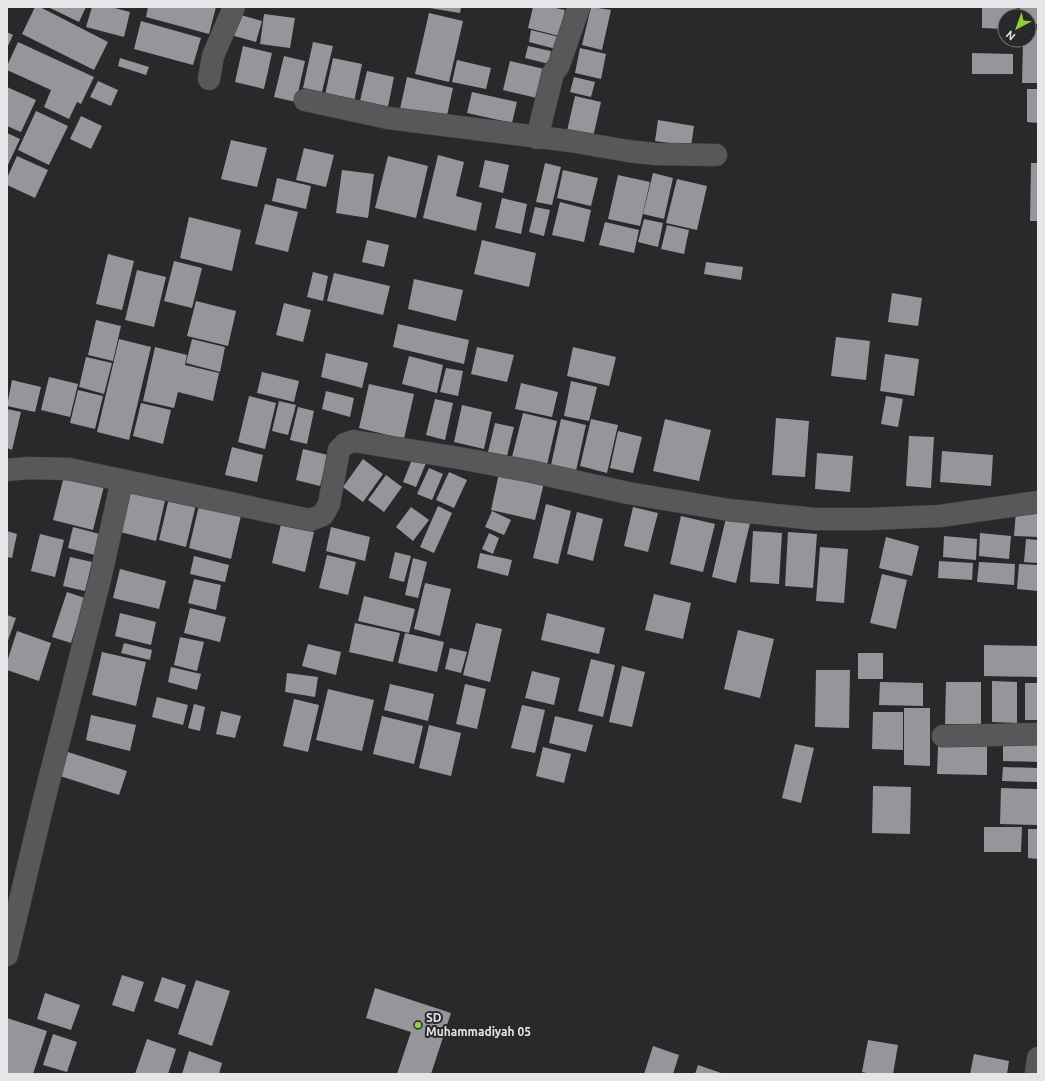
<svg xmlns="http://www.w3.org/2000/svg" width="1045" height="1081" font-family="Ubuntu,sans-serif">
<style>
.building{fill:#949699}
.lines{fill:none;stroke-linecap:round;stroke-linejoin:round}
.minor-casing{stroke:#454447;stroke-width:23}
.minor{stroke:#58575a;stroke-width:22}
.poi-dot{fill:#93cd3d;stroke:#29282b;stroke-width:1.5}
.labels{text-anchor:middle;stroke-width:4;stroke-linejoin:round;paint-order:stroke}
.poi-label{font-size:12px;font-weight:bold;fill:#e6e6e8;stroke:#29282b;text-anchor:start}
</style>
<rect width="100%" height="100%" fill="#29282b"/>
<!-- building -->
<path class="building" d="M35 7H40L108 42 94 70 22 34Z
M48 7H86L79 22Z
M92 7H111L130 12 124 37 86 27Z
M148 7H216L209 34 146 17Z
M423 7H461L460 13Z
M533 7H551L565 10 559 36 528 28Z
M591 7 611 10 602 50 582 45Z
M982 7H1016V16H1005V29L982 28Z
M1020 7H1038V24H1029V16H1020Z
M429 13 463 21 449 82 415 74Z
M237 14 262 21 256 42 231 35Z
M264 14 295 18 290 48 260 44Z
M141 21 201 38 193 65 134 49Z
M531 30 559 37 556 49 529 42Z
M1029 30H1038V83H1022L1023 40H1029Z
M7 32 13 35 7 48Z
M18 42 94 77 81 104 77 102 69 119 44 107 51 90 7 70V66Z
M313 42 333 46 322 92 303 88Z
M243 46 272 53 264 89 235 82Z
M528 46 551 51 549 64 525 58Z
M580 48 606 54 601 79 575 73Z
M972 53 1013 54V74H972Z
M284 56 305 61 296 102 274 97Z
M120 58 149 67 146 75 118 66Z
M333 58 362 64 354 102 325 95Z
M457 60 491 68 486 89 452 82Z
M510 61 544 69 537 98 503 90Z
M367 71 394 77 387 111 359 105Z
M407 77 453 88 446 120 400 109Z
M574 77 595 82 591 97 570 92Z
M98 81 118 90 111 106 90 97Z
M7 87 36 100 21 132 7 126Z
M1027 89H1038V123L1027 122Z
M472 92 517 102 512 123 467 113Z
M575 96 601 102 593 137 567 131Z
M36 111 68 126 49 165 18 150Z
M81 116 102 126 91 149 70 139Z
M658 120 694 126 691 146 655 141Z
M7 133 20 139 7 167Z
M231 140 267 148 257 187 221 179Z
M304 148 334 155 326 187 296 180Z
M438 155 464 162 456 196 482 203 476 231 423 218Z
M17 156 48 170 35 198 7 185V178Z
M388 156 428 166 416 218 375 208Z
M485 160 509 165 503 193 479 187Z
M545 163 561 167 552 205 536 202Z
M1031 163H1038V221H1030Z
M342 170 374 174 368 218 336 213Z
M563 170 598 178 591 206 557 198Z
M653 173 673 178 664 219 643 214Z
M618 175 650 182 640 226 608 219Z
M277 178 311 186 306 209 272 201Z
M677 179 707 186 697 230 666 223Z
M502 198 527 204 521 234 495 228Z
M560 202 591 210 584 242 552 235Z
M265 204 298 212 288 252 255 244Z
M535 207 550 210 544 236 529 232Z
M189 217 241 230 232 271 180 258Z
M644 219 663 223 658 247 638 242Z
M605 222 639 230 634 253 599 245Z
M667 225 689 230 684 254 661 249Z
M367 240 389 245 384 267 362 262Z
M482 240 536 253 529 287 474 274Z
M108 254 134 261 122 310 96 304Z
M174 261 202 268 192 308 164 301Z
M706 262 743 267 741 280 704 274Z
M137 270 166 277 154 327 125 320Z
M313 272 328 276 323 301 307 297Z
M334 273 390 286 383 315 327 301Z
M414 279 463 290 456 321 408 309Z
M892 293 922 298 918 326 888 322Z
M196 301 236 311 228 346 187 336Z
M284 303 311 310 303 342 276 335Z
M96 320 121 326 113 361 88 355Z
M398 324 469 340 464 364 393 347Z
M836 337 870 341 866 380 831 376Z
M119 339 151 347 129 440 97 432Z
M192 339 225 347 220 372 186 363Z
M155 347 187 355 185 365 219 373 213 401 178 392 174 408 143 401Z
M477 347 514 355 507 382 471 374Z
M573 347 616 357 609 386 567 376Z
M326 353 368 363 362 388 321 377Z
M885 354 919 359 914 396 880 391Z
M409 356 443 365 437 393 402 384Z
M86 357 112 363 104 394 79 387Z
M446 368 463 371 458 396 440 392Z
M262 372 299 381 294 402 257 393Z
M49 377 78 384 70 417 41 410Z
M12 380 41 387 35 412 7 406Z
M571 381 597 387 589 421 564 416Z
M521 383 558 392 552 417 515 409Z
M369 384 414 394 404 439 359 428Z
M78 390 103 396 95 429 70 423Z
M326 391 354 398 350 417 322 409Z
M249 396 276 403 265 449 238 442Z
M886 396 903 399 898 427 881 424Z
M435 399 453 403 445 440 426 435Z
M279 401 296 405 288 435 272 431Z
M141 403 171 410 163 444 133 436Z
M462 405 492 412 484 449 454 442Z
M298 407 314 411 307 444 290 440Z
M7 409 21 412 12 450 7 448Z
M523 413 557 421 547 465 512 457Z
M776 418 809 421 805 477 772 475Z
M561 419 586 425 576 471 551 465Z
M591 419 618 425 607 473 580 466Z
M665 419 711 430 699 481 653 471Z
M495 423 514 427 507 456 488 452Z
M618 431 642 437 633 473 610 468Z
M909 436 934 437 931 488 906 486Z
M232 447 263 455 257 482 225 475Z
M303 449 328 455 320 486 296 480Z
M942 451 993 455 991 486 940 482Z
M817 453 853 456 850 492 815 489Z
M413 457 426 463 416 487 403 482Z
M363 459 383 474 363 502 343 487Z
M429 468 443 474 432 500 417 494Z
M65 472 105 482 93 530 53 520Z
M449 472 467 480 454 508 436 500Z
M499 473 544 483 535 520 491 510Z
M386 475 402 487 384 512 368 500Z
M131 487 166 496 156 541 120 532Z
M169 498 196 504 186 547 159 540Z
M200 501 242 511 231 559 189 548Z
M546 504 571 511 558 564 533 558Z
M438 506 452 513 434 553 420 547Z
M411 507 429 520 413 541 396 527Z
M633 507 658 513 648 552 624 546Z
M492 511 511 520 504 535 485 527Z
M1016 511 1038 513V537L1014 536Z
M577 512 603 519 593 561 567 554Z
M681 516 715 524 703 572 670 564Z
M726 518 750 523 736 583 712 577Z
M281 524 314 532 305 572 272 563Z
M73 527 100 534 95 555 68 548Z
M331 527 370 537 365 561 326 551Z
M7 531 17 534 12 558 7 557Z
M753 531 782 533 779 584 750 582Z
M788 532 817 534 813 588 785 586Z
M489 533 499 538 493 554 482 549Z
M980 533 1011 536 1009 559 979 556Z
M40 534 64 540 55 577 31 571Z
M944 536 977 539 976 560 943 557Z
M886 537 919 546 912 576 879 568Z
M1026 539 1038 540V563L1024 562Z
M820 547 848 549 844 603 816 601Z
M395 552 411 556 404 582 389 578Z
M480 553 512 560 508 576 477 568Z
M327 555 356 562 348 595 319 588Z
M194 556 229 565 225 582 190 574Z
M70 557 92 562 85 591 63 586Z
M413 558 427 562 418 598 405 595Z
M939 561 973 563 972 580 938 578Z
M979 562 1015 564 1014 585 977 582Z
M1019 564 1038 565V591L1017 589Z
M120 569 166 581 159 609 113 598Z
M882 574 907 580 896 629 870 623Z
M194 579 221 585 216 610 188 603Z
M425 583 451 589 440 636 414 629Z
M67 592 85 598 71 643 52 637Z
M654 594 691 603 683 639 645 630Z
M364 596 415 609 409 633 358 621Z
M190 608 226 617 220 642 184 633Z
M120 613 156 622 151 645 115 636Z
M547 613 605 628 599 654 541 640Z
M7 615 16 618 7 643Z
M355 623 400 633 393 662 349 652Z
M476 623 502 629 490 682 463 675Z
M738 630 774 639 760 698 724 689Z
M17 631 51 643 39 681 7 670V662Z
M405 633 444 642 437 672 398 663Z
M180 637 204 642 197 671 174 665Z
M124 643 152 650 150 660 121 653Z
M308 644 341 652 336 675 302 666Z
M984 645 1038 646V677L984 676Z
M450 648 467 652 461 673 445 669Z
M102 652 146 662 136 706 92 695Z
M858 653H883V679H858Z
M591 659 615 665 603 717 578 711Z
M622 666 645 672 632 727 609 722Z
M171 667 201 674 197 690 168 682Z
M816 670H850L849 728 815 727Z
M532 671 560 678 554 705 525 698Z
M287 673 318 677 315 697 285 692Z
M992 681 1017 682V723L992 722Z
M880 682 923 683V706L879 705Z
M946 682H981V724H945Z
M1025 683H1038V720H1025Z
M390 684 434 694 428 721 384 710Z
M465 684 486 689 477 729 456 724Z
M328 689 374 700 362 751 316 740Z
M157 697 188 705 183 725 152 717Z
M294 699 319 705 308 752 283 746Z
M194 704 205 707 200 731 188 728Z
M522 705 545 710 535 753 511 748Z
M904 708H930V766L904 765Z
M221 711 241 716 235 738 216 734Z
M873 712H903V750L872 749Z
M91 715 136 725 130 751 86 740Z
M382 716 423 726 414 764 373 754Z
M555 716 593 725 586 752 549 743Z
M429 725 461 733 451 776 419 768Z
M1003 743 1038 744V762L1003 761Z
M795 744 814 748 801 803 782 798Z
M938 746H987V775L937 774Z
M543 747 571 754 564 783 536 776Z
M68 752 127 771 119 795 60 776Z
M1003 767 1038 768V782L1002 781Z
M873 786 911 787 910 834 872 833Z
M1001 788 1038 789V825L1000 824Z
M984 827H1022L1021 852H984Z
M1028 829H1038V859L1028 858Z
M122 975 144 982 134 1012 112 1005Z
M162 977 186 985 178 1009 154 1001Z
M196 980 230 991 212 1046 178 1034Z
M375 988 451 1013 431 1074H397L411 1032 366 1018Z
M45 993 80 1005 71 1030 37 1019Z
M7 1018 47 1031 33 1074H7Z
M53 1034 77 1042 67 1072 43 1065Z
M147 1039 176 1049 168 1074H135Z
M868 1040 898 1045 893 1074H870L862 1072Z
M653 1046 679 1055 673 1074H644Z
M189 1051 222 1063 219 1074H182Z
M974 1054 1009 1061 1007 1074H970Z
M698 1065 724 1074H695Z"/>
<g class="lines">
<!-- minor casing -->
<g class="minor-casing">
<path id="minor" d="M209 79 213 56 234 7
M305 100 388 118 570 141 628 151 655 154 716 155
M537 138 553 73 559 65 579 7
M7 470 28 468 69 469 310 520 323 515 329 504 339 450 345 444 353 441 459 458 529 471 628 493 729 510 815 519H870L940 516 1038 502
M943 736 1038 734
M7 955 43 804 100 579 122 480
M1036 1074 1038 1058"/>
</g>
<!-- minor -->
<use href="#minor" class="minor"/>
</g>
<!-- markers -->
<circle class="poi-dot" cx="418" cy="1025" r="4"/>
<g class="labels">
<!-- poi labels -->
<g class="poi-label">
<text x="426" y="1022">SD<tspan x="426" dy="14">Muhammadiyah 05</tspan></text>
</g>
</g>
<!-- border -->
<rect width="1045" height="1081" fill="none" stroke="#e6e6e8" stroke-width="16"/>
<!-- north arrow -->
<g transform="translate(1017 28) rotate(221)"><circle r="19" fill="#29282b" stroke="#757477"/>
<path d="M0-3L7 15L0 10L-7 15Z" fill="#93cd3d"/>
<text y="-6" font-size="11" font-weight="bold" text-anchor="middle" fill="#e6e6e8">N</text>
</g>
</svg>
